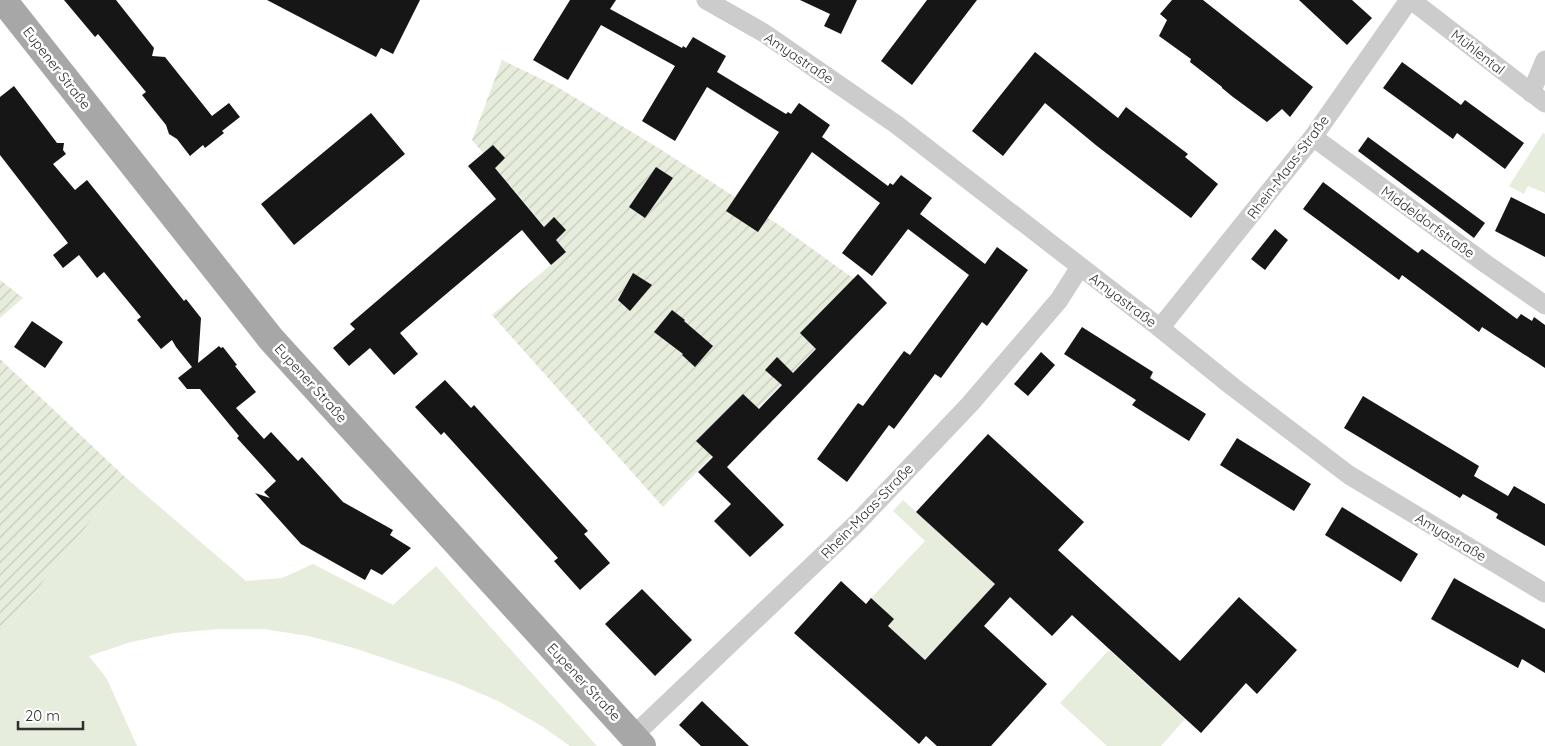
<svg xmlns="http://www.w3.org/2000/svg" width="1545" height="746" font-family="Quicksand,sans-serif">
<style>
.green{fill:#e7eddc}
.garden{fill:url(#garden-furrows)}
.building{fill:#161616}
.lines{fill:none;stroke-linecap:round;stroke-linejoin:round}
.street{stroke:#ccc;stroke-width:19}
.primary{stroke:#a7a7a7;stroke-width:28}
.labels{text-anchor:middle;stroke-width:5;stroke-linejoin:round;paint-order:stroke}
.street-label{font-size:14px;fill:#2f2f2f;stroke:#fff}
</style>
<defs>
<pattern id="garden-furrows" width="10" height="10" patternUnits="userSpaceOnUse" patternTransform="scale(1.25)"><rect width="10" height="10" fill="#e7eddc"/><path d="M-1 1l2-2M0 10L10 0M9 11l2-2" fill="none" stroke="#c6ccbd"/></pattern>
</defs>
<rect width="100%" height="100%" fill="#fff"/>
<!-- green -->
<path class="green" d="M1543 133 1545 134V193L1528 186 1524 194 1509 186Z
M125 477 246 581 282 578 313 564 393 605 436 566 597 746H570L540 725 498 701 454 682 354 648 308 636 264 629H219L175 633 131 642 89 656 107 679 137 746H0V637Z
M903 500 995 584 880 709 860 693 905 642 888 626 894 619 871 598 925 541 893 511Z
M1109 650 1185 719 1161 746H1107L1060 703Z"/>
<!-- garden -->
<path class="garden" d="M502 60 554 85 660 149 779 225 871 291 663 507 492 315 566 252 472 140Z
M0 280 23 298 0 318Z
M0 359 125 477 0 637Z"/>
<!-- building -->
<path class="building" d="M64 0H116L154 48 152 56 165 57 212 116 229 103 240 117 222 131 224 133 205 148 203 145 190 156 177 139 169 134 166 125 142 95 146 92 98 34 95 37Z
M267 0H420L393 54 381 48 376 57Z
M570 0H616L610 9 682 48 683 46 686 48 693 37 726 56 717 72 786 114 788 112 791 114 799 103 830 125 822 137 888 186 890 183 893 185 901 175 932 198 920 214 985 264 997 247 1028 270 987 326 982 322 941 378 935 374 894 429 889 425 847 482 817 459 858 403 863 406 904 351 910 355 969 275 908 229 872 276 842 253 880 203 812 152 758 232 726 211 779 132 707 87 675 141 642 121 675 66 601 25 568 80 533 60Z
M800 0H857L841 34 824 26 830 14Z
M927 0H977L912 85 881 61Z
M1172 0H1203L1313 87 1290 117 1282 109 1267 122 1233 97 1222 88V87L1190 62 1191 59 1159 36 1167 20 1160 14Z
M1299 0H1352L1372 18 1347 45Z
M1035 52 1118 118 1126 107 1188 154 1185 157 1218 184 1191 218 1097 146 1045 103 1003 156 972 131Z
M1402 62 1461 105 1465 100 1524 143 1505 169 1457 133 1453 139 1383 88Z
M14 86 57 143H64L63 150 66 154 53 164 75 190 87 180 184 301 186 299 201 318 198 363 219 346 221 348 223 347 237 365 235 366 256 392 236 408 264 439 271 432 298 461 302 457 343 502 393 530 390 535 411 548 382 575 371 569 365 580 301 544 255 493 270 498 264 492 276 481 237 438 239 436 200 389H187L178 378 192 367 176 347 172 340 161 349 137 320 141 317 104 272 97 278 79 255 63 268 53 255 68 243 0 155V97Z
M371 113 405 154 294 245 261 204Z
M1368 137 1485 223 1474 238 1358 151Z
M493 145 505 158 495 168 544 227 554 217 566 230 556 240 566 252 551 265 522 230 400 333 418 354 394 375 370 348 349 366 333 348 355 329 350 324 496 199 468 166Z
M656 167 673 178 645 218 629 207Z
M1323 182 1418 253 1422 249 1517 319 1521 314 1532 321 1534 317 1545 325V368L1482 327 1479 332 1402 275 1399 280 1303 209Z
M1511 197 1545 214V257L1495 231Z
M1275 229 1288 240 1265 270 1251 259Z
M633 273 652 285 630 311 618 300Z
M858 274 887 303 727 467 784 525 750 557 714 521 731 504 698 472 713 457 696 441 743 394 759 409 782 385 765 370 777 357 793 373 816 349 800 333Z
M672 310 685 320 684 321 713 346 695 367 682 355 683 354 654 332Z
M32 321 63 342 45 368 14 347Z
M1082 327 1153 372 1150 378 1206 414 1189 441 1132 405 1136 400 1064 354Z
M1041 352 1055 365 1028 396 1014 384Z
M445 380 471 408 474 405 588 531 584 534 610 563 580 590 554 561 558 558 444 432 441 435 415 407Z
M1363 396 1479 466 1474 476 1508 496 1514 486 1545 504V546L1496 518 1498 514 1463 494 1460 498 1344 428Z
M988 434 1084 522 1058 550 1180 661 1239 597 1297 650 1257 694 1246 683 1201 733 1072 615 1052 636 1010 597 984 626 1047 684 991 746H937L926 736 919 744 794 633 841 581 866 604 871 598 894 619 888 626 925 660 995 584 916 512Z
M1237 438 1311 484 1294 511 1220 465Z
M1342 507 1418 554 1401 582 1325 535Z
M1454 578 1545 629V673L1522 659 1518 668 1431 619Z
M642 589 692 640 655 676 605 624Z
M702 701 725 723 749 746H701L679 725Z"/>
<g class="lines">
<!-- street -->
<path class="street" d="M706 0 764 33 897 125 1160 328 1233 387 1349 475 1545 593
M1411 0 1545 103
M1531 93 1545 60
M1313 137 1486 264 1545 305
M1160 328 1313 137 1409 0
M633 736 856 524 970 404 1059 300 1080 267"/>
<!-- primary -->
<path class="primary" d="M3 0 271 339 642 746"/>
</g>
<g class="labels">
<!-- street labels -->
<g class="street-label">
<text transform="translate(1478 52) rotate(38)" y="5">Mühlental</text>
<text transform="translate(799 58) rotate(34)" y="5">Amyastraße</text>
<text transform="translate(57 68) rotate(52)" y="5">Eupener Straße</text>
<text transform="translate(1288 167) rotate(-53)" y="5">Rhein-Maas-Straße</text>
<text transform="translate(1428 222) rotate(36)" y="5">Middeldorfstraße</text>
<text transform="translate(1123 300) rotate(37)" y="5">Amyastraße</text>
<text transform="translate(311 383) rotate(48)" y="5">Eupener Straße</text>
<text transform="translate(867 511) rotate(-46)" y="5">Rhein-Maas-Straße</text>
<text transform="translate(1451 537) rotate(31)" y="5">Amyastraße</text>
<text transform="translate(584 682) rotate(47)" y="5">Eupener Straße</text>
</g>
</g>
<!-- scale -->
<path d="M18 721v8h65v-8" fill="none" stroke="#2f2f2f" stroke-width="2.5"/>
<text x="25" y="721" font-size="15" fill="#2f2f2f" stroke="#ffffff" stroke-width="4" paint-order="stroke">20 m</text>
</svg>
